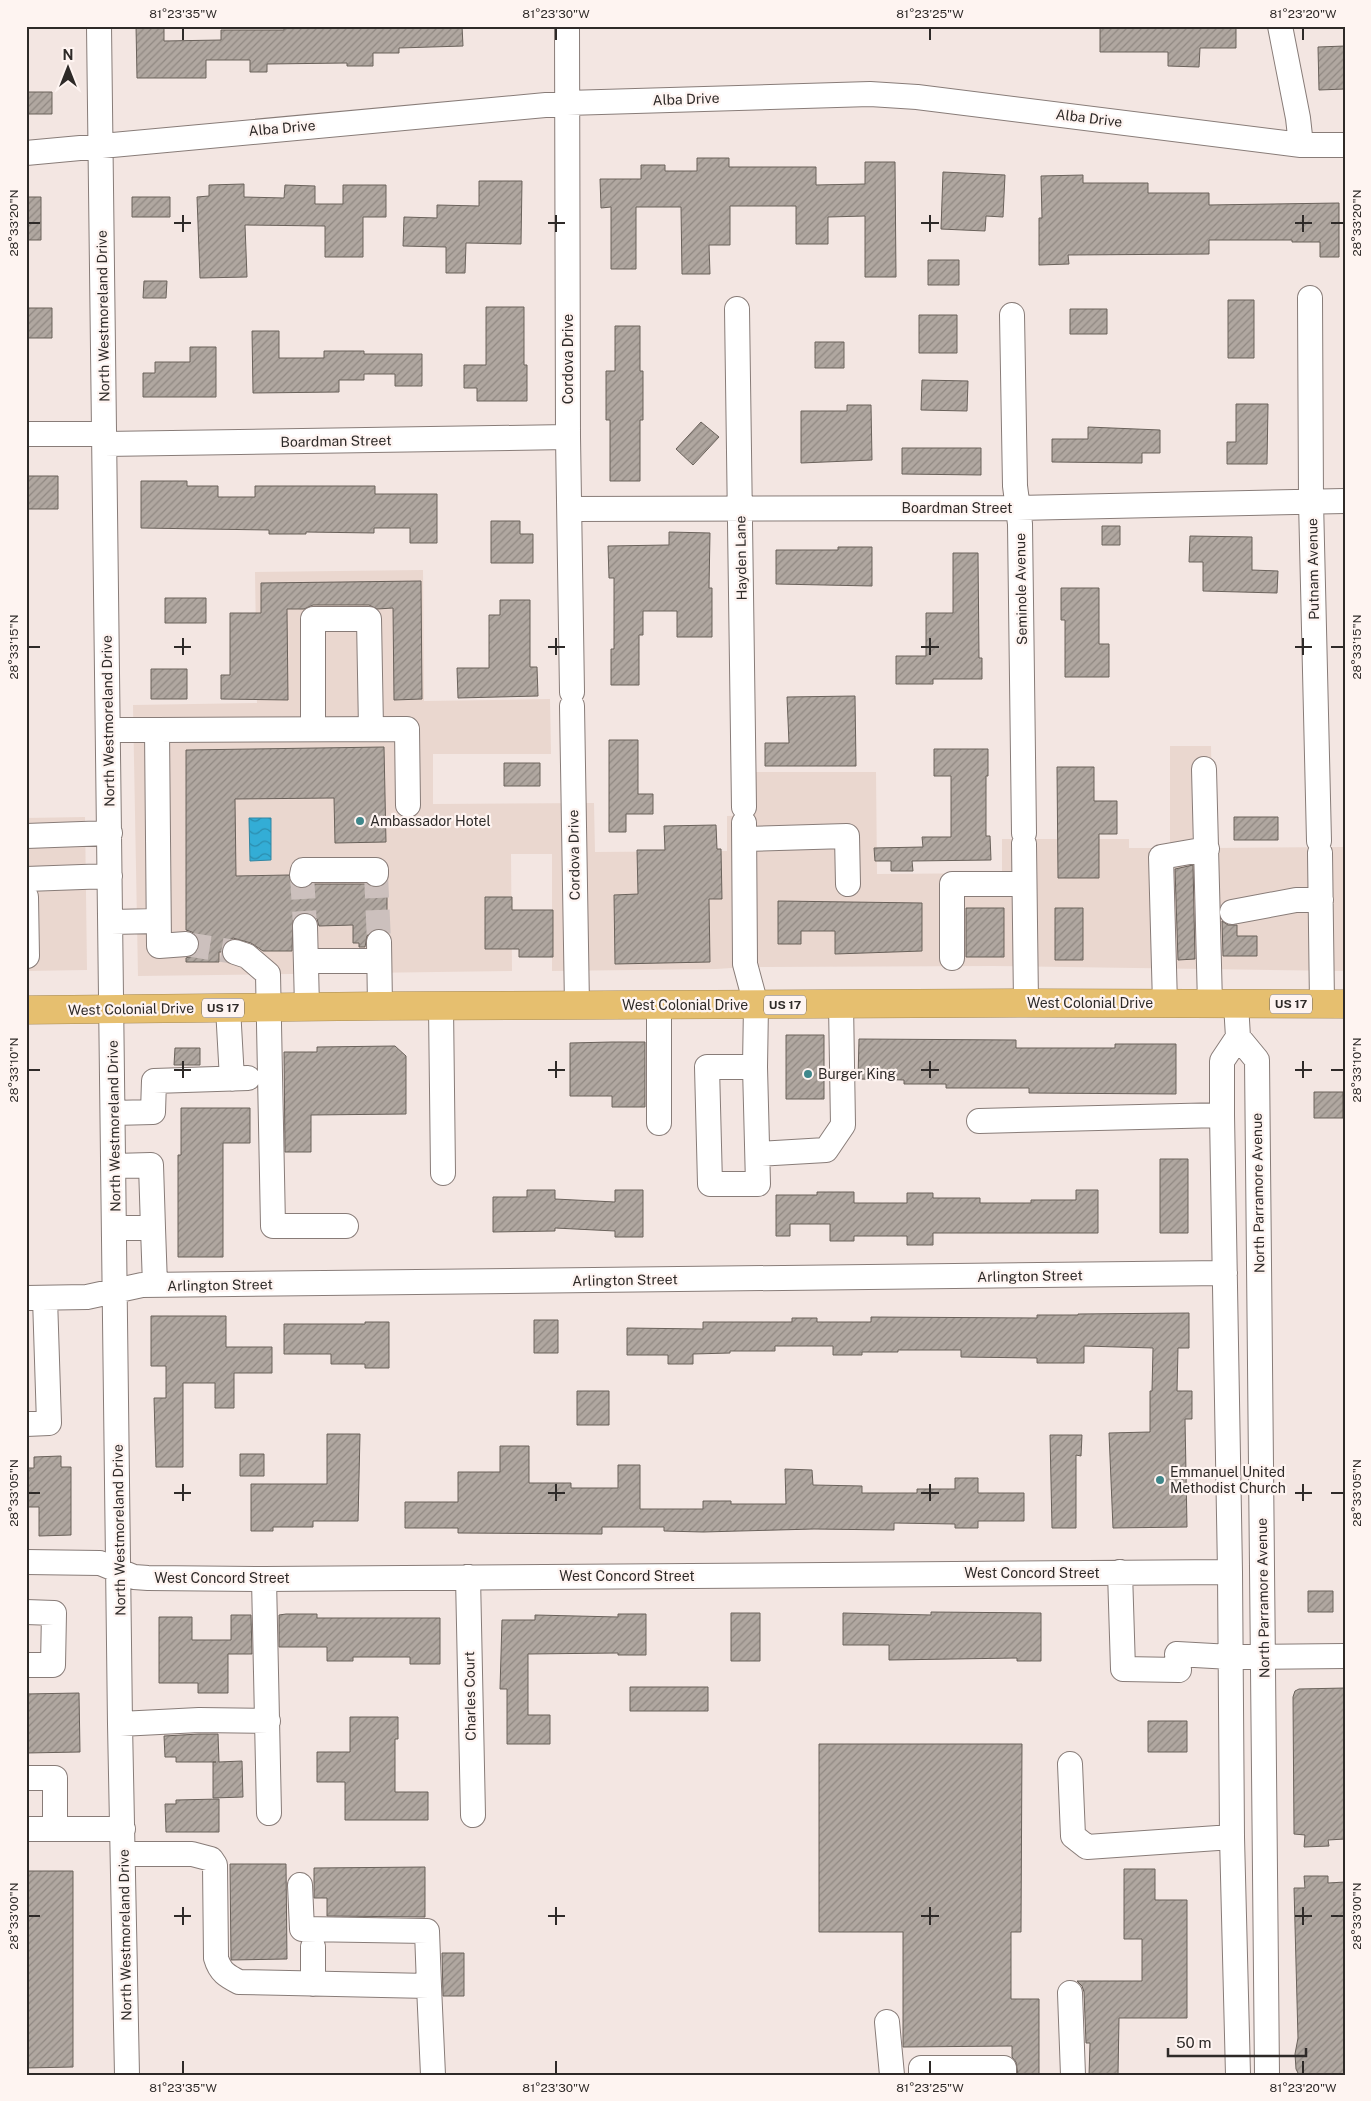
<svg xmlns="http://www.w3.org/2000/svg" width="1371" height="2101" font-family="'Public Sans',sans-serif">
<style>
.built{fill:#ead7cf}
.water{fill:url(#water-waves);stroke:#3286a2}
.building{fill:url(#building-hatch);stroke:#6a625b}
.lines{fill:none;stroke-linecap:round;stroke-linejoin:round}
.minor-tunnel{stroke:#ccc0bd;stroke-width:24;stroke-dasharray:24 12;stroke-linecap:butt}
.minor-casing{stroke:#887c78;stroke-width:26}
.highway-casing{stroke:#a68b56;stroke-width:29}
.minor{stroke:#fff;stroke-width:24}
.highway{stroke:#e6bf6f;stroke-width:28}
.ticks{fill:none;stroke:#2e2a28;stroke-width:2}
.poi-dot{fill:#3f878b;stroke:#fef4f1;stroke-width:2}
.labels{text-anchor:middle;stroke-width:4.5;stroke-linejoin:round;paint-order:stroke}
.shield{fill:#fef4f1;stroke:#6c6764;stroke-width:1}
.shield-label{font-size:12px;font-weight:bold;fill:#2e2a28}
.street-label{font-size:14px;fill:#2e2a28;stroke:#fef4f1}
.poi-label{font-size:14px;fill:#2e2a28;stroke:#fef4f1;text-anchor:start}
.neatline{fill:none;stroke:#2e2a28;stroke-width:2}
.ticks-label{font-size:12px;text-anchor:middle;fill:#2e2a28}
</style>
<defs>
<pattern id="water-waves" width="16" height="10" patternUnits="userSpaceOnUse" patternTransform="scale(1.25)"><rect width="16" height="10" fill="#33add6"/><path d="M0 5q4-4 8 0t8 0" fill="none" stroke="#2c8dae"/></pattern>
<pattern id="building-hatch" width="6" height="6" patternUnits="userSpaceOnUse" patternTransform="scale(1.25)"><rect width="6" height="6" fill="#b0a7a0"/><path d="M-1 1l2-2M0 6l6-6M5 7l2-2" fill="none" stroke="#908882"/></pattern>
</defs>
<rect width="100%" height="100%" fill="#f3e6e2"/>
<!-- built -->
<path class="built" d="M423 570 424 701 550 699 551 754H433V804L594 803 595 852 727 851V816L754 815V772H876L877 874 1002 873V839H1129V848H1170V746H1211L1213 848 1345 847V971L992 966 746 967 716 969 552 971V854H511L512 971 138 976 133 705 257 703 255 572Z
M85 817 87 970 26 971V818Z"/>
<!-- water -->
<path class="water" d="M249 818H271V860L250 861Z"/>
<!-- building -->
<path class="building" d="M136 26H164V41L221 40V30H284V26H462L463 46 399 48V53H373V66H347V63L267 64V72H250V60H206V78H137Z
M1100 26H1236V48H1200L1199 67 1168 66V52H1100Z
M1345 46V89L1319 90 1318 47Z
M26 92H52V114H26Z
M697 158H729V167H816V185L865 184V162H895L896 277H865V216L828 217V244H796V206H730V245H709L710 274H682L681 207H636V269H611V207L601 208 600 179H641V165H665V171H697Z
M943 172 1005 175 1003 217 986 216 985 231 941 229Z
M1083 175V183H1148V193H1209V205L1339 203V257H1320V242H1292V240H1209V254L1068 255 1069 264 1039 265V218H1042L1041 176Z
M479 181H522L521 244 466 243 465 273H446V247L403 246 404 217 437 218V205L479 206Z
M244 184V197L284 198 285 185 315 186V204H343V185H386V217H363V257H325V226L245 225 247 277 200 278 197 197 209 196V185Z
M26 197H41V240H26Z
M132 197H170V217H132Z
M928 260H959V285H928Z
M144 281H167L166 298H143Z
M1228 300H1254V358H1228Z
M486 307H524V365H527V401H477V388H464V365H486Z
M26 308H52V338H26Z
M1070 309H1107V334H1070Z
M919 315H957V353H919Z
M615 326H640V371H643V420H640V481H610V420H606V371H615Z
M252 331H279V358H324V351H364V354H422V386H395V374H364V380H339V392L253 393Z
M815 342H844V368H815Z
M190 347H216V397H143V373H155V362H190Z
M922 380 968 381 967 411 921 410Z
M1236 404H1268L1267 464H1227V442H1236Z
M847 405H871L872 460 801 463V411H847Z
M701 422 719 437 693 465 676 449Z
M1088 427 1160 430V453H1142V463L1052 462V439H1088Z
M902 448H981V475L902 474Z
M26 476H58V509H26Z
M141 481H187V486H218V497H255V486H375V494H437V543H410V528H374V533L306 532V534H269V530L141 528Z
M491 521H520V534H533V563H491Z
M1102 526H1120V545H1102Z
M669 532 710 533 709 588H712V637H677V611H643V635H639V685H611V649H614V578H609L608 546 669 545Z
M1190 536 1252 537V570L1278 571 1277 593 1203 591V562H1189Z
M838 547H872V586L776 584V550H838Z
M953 553H978L979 658H982V679H933V684H896V656H926V613H953Z
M421 581 422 699 394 700 393 608 377 609 369 605H313L304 609H287L288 700 221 699V675H230V613H261V583Z
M1061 588H1099V644H1109V677H1065V620H1061Z
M165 598H206V623H165Z
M500 600H530V667H537L538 696 458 698 457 668H489V615H500Z
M151 669H187V699H151Z
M855 696 856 766H765V743H789L787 697Z
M609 740H638V794H653V814H626V832H609Z
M384 747 386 842 335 843 334 798 235 799 236 876 289 875 293 885 300 889 307 888 313 884H367L376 888 387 882V931L379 928 372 930 367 936 365 947H359V943H353V925L319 926 317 919 312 914 304 912 297 915 293 920 292 951H263L251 943 233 938 226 942 222 952H219V962H186V958L193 956 198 950 200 943 197 936 192 932 186 930V750Z
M934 749H988V776H986V836H990L991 860 912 861 913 871H891V861H875L874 848 923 847 922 837H951V776H934Z
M504 763H540V786H504Z
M1057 767H1094V801H1117V834H1099V878H1058Z
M1234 817H1278V840H1234Z
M716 825 717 849H721L722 899H709L710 962 615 964 614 895 638 894 637 850H665L664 826Z
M1193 865 1195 959 1178 960 1175 869Z
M485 897H512V910H553V957H519V949H485Z
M778 901 922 903V951L835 954V931H801V944H778Z
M966 908H1004V957H966Z
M1055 908H1083V960H1055Z
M1222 921 1228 925H1237V936H1257V956H1223Z
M786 1035H824V1099H786Z
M859 1039 1016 1040V1048H1115V1044H1176V1094L1029 1093V1088H946V1084H904V1080L858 1079Z
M612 1042H645V1107H612V1096H570V1043Z
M395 1046 406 1056V1114L311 1115V1152H285L284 1052H317V1047Z
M175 1048H200V1065H174Z
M1314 1092H1343V1118H1314Z
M181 1108H250V1143H223V1257H178V1155H181Z
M1160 1159H1188V1233H1160Z
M527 1190H555V1199L615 1202V1190H643V1237H615V1231L555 1228V1231L493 1232V1197H527Z
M1076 1190H1098V1233H933V1245H907V1236H854V1241H830V1224H790V1236H776V1195H817V1192H854V1203H907V1193H933V1198H980V1203H1031V1200H1076Z
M1189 1313V1348H1178L1177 1391H1192V1419H1185L1187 1527 1113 1528 1109 1433 1150 1432V1391H1152L1153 1348 1084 1346V1363H1037V1358L961 1357V1350H898V1352H862V1355H833V1346H775V1351H730V1353L693 1354V1364H668V1355H627V1328L703 1329V1322H792V1318H817V1322H871V1317L1037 1318V1315H1078V1314Z
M151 1316H226V1347H272V1373H234V1408H215V1383H183V1467H156L154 1398H166V1366H151Z
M534 1320H558V1353H534Z
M365 1322H389V1368H365V1364H331V1354H284V1324H365Z
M577 1391H609V1425H577Z
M327 1434H360L358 1521H313V1527H273V1531H251V1484H327Z
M1050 1435H1082L1081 1456 1076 1455V1528H1052Z
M500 1446H529V1483H571V1488H618V1465H640V1509H703V1501H731V1504H786L785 1469 812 1470 813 1485 862 1486V1493H917V1489H955V1478H978V1493H1024V1521H978V1528H955V1524L894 1523V1530L814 1529 703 1532 664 1531V1527H602V1534L458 1533V1528H405V1502H458V1472H500Z
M240 1454H264V1476H240Z
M61 1456V1467H71V1535L39 1536V1507H26V1468H34V1457Z
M1308 1591H1333V1612H1308Z
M931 1612 1041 1613V1661H1017V1658L889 1660V1645H843V1613L931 1615Z
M731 1613H760V1661H731Z
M286 1614H317V1618H440V1664H410V1657H353V1661H327V1647H279V1615Z
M618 1614H646V1655H618V1653L528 1654V1715H550V1744H507V1689H500L502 1620H535V1615L618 1617Z
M231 1615H251L252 1654H228V1693H198V1683H159V1617H192V1640H231Z
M630 1687H708V1711H630Z
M1345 1688V1839L1328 1840 1329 1846 1304 1847 1305 1835 1294 1834 1293 1697 1295 1691 1299 1689Z
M79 1693 80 1752 26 1753V1694Z
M350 1717H398V1739H395V1792H428V1820H345V1782H317V1752H350Z
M1148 1721H1187V1752H1148Z
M199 1734H218L219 1762 242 1761 243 1797 213 1798V1762H216H176V1757H165L164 1736Z
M819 1744H1022L1021 1932H1011V1999H1039V2075H1018L1016 2062 1012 2057V2046L903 2047V1932H819Z
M219 1799V1832H166L165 1804H176V1800Z
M230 1864H286L287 1959 231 1960Z
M425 1867V1917L327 1916V1898H314V1868Z
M1124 1869H1155V1900H1187V2018H1119L1118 2075H1089L1090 2043H1086L1084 1992 1082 1986 1077 1981H1142V1939H1124Z
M26 1871H73V2067L26 2068Z
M1304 1876H1328V1883L1345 1882V2075H1299L1296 2069 1295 2054 1298 2038 1294 1888H1305Z
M442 1953H464V1996H443Z"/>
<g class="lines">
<!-- minor-tunnel -->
<path class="minor-tunnel" d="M376 874 379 942
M302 875 305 926
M186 944 235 952"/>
<!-- minor casing -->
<g class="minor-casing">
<path id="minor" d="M99 26 120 1724 127 2075
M567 26 568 437 572 692
M1280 26 1298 118 1301 145
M26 153 567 103 870 94 917 97 1301 145H1345
M1310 298 1311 501 1319 841
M737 309 744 807
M1012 315 1015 486 1020 524 1024 833
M26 434H104
M104 444 568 437
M570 509 1017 508 1345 501
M572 706 577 1005
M313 729V619H369L371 729
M108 730H157L159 946 186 944
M157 730 407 729 408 805
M1204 769 1210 1004
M744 823 745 964 756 1005 755 1067H707L710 1184H758L755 1067
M26 836 110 833
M745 839 847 836 848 884
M1024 844 1026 1003
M1320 853 1322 1004
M302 875 303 870H376V874
M26 879 110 876
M26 897 27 956
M1232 912 1296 900H1321
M111 922 158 921
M305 926 307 1007
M379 942 380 1006
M235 952 247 956 268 974 273 1226H346
M952 958V884H1024
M307 961H379
M1165 1004 1161 857 1207 849
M1236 1004 1238 1037 1222 1061V1115L1230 1572 1232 1837 1238 2075
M659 1005V1123
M441 1007 443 1173
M228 1008 232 1079
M1238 1037 1257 1060 1267 2075
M113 1113 153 1112 154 1081 248 1078
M979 1121 1222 1115
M758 1154 826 1150 843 1125 841 1004
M114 1166 151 1165 153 1228H115
M153 1228 155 1285
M26 1298 87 1297 142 1285 1225 1273
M26 1424 49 1423 45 1298
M26 1562 100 1563 134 1577 148 1578 264 1579 1230 1572
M1120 1572 1123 1669 1179 1670 1177 1654 1231 1657 1345 1656
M468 1577 473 1815
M264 1579 269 1813
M26 1612 54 1613 53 1665H26
M120 1724 199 1720 268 1721
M1070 1764 1073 1836 1087 1847 1232 1837
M26 1778H55V1829
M26 1829H123
M123 1854H192L211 1859 215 1865 216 1958C220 1972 227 1976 239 1982L429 1986 433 2075
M300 1885 302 1929 427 1931 429 1986
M313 1947V1984
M1070 1993 1073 2075
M887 2022 892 2075
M921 2075V2068H1004V2075"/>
</g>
<!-- highway casing -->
<g class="highway-casing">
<path id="highway" d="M26 1010 380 1006 1026 1003 1345 1004"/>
</g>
<!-- minor -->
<use href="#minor" class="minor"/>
<!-- highway -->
<use href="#highway" class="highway"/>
</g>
<!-- ticks -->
<path class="ticks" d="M183 28V40M556 28V40M930 28V40M1303 28V40M183 215V232M556 215V232M930 215V232M1303 215V232M28 223H40M174 223H191M548 223H565M921 223H939M1295 223H1312M1331 223H1344M183 638V655M556 638V655M930 638V655M1303 638V655M28 647H40M174 647H191M548 647H565M921 647H939M1295 647H1312M1331 647H1344M183 1061V1078M556 1061V1078M930 1061V1078M1303 1061V1078M28 1070H40M174 1070H191M548 1070H565M921 1070H939M1295 1070H1312M1331 1070H1344M183 1484V1501M556 1484V1501M930 1484V1501M1303 1484V1501M28 1493H40M174 1493H191M548 1493H565M921 1493H939M1295 1493H1312M1331 1493H1344M183 1907V1925M556 1907V1925M930 1907V1925M1303 1907V1925M28 1916H40M174 1916H191M548 1916H565M921 1916H939M1295 1916H1312M1331 1916H1344M183 2061V2074M556 2061V2074M930 2061V2074M1303 2061V2074"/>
<!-- markers -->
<g class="poi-dot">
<circle cx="360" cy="821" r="5"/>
<circle cx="808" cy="1074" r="5"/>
<circle cx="1160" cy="1480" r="5"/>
</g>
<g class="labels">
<!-- shield labels -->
<g class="shield">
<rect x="1270" y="994.5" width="42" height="19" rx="4"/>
<rect x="764" y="995.5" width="42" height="19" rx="4"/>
<rect x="202" y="998.5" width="42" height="19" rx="4"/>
</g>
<g class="shield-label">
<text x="1291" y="1008">US 17</text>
<text x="785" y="1009">US 17</text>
<text x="223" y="1012">US 17</text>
</g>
<!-- street labels -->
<g class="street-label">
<text transform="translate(686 99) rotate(-2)" y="5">Alba Drive</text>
<text transform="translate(1089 118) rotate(7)" y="5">Alba Drive</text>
<text transform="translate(282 128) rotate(-5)" y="5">Alba Drive</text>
<text transform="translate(103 316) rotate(-91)" y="5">North Westmoreland Drive</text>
<text transform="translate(568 359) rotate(-90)" y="5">Cordova Drive</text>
<text transform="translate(336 441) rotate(-1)" y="5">Boardman Street</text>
<text x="957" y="513">Boardman Street</text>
<text transform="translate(741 558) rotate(-91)" y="5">Hayden Lane</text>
<text transform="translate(1313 569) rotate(-91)" y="5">Putnam Avenue</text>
<text transform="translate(1021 589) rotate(-91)" y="5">Seminole Avenue</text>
<text transform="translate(108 721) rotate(-91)" y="5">North Westmoreland Drive</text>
<text transform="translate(574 855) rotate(-91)" y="5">Cordova Drive</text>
<text x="1090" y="1008">West Colonial Drive</text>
<text x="685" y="1010">West Colonial Drive</text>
<text transform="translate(131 1009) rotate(-1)" y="5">West Colonial Drive</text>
<text transform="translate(114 1126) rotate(-91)" y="5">North Westmoreland Drive</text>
<text transform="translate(1258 1193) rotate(-91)" y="5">North Parramore Avenue</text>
<text transform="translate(1030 1276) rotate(-1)" y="5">Arlington Street</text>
<text transform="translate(625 1280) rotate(-1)" y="5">Arlington Street</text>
<text transform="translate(220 1285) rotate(-1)" y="5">Arlington Street</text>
<text transform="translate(119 1530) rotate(-91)" y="5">North Westmoreland Drive</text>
<text x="1032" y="1578">West Concord Street</text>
<text x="627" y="1581">West Concord Street</text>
<text x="222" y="1583">West Concord Street</text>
<text transform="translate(1263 1598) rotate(-91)" y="5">North Parramore Avenue</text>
<text transform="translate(470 1696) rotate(-91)" y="5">Charles Court</text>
<text transform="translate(125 1935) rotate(-91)" y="5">North Westmoreland Drive</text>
</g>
<!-- poi labels -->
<g class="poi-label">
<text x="370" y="826">Ambassador Hotel</text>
<text x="818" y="1079">Burger King</text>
<text x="1170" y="1477">Emmanuel United<tspan x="1170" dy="16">Methodist Church</tspan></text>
</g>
</g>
<!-- border -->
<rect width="1371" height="2101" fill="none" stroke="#fef4f1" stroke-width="55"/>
<!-- north arrow -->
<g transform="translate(68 68)" stroke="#fef4f1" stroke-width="4" paint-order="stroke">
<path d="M0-4L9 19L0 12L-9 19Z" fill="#2e2a28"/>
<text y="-8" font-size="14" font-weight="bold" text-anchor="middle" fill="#2e2a28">N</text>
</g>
<!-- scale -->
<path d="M1168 2048v8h138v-8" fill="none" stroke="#2e2a28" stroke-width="2.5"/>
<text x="1176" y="2048" font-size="15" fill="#2e2a28" stroke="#fef4f1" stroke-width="4" paint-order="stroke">50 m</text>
<rect x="28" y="28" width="1316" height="2046" class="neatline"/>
<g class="ticks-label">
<text x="183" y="18">81°23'35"W</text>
<text x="556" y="18">81°23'30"W</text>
<text x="930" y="18">81°23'25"W</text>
<text x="1303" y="18">81°23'20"W</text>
<text transform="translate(14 223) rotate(-90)" y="4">28°33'20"N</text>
<text transform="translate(1357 223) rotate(-90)" y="4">28°33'20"N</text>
<text transform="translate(14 647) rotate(-90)" y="4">28°33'15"N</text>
<text transform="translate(1357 647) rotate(-90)" y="4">28°33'15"N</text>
<text transform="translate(14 1070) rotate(-90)" y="4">28°33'10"N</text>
<text transform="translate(1357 1070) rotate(-90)" y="4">28°33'10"N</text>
<text transform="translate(14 1493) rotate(-90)" y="4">28°33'05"N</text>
<text transform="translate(1357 1493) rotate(-90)" y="4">28°33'05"N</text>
<text transform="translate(14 1916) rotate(-90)" y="4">28°33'00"N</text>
<text transform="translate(1357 1916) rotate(-90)" y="4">28°33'00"N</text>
<text x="183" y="2092">81°23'35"W</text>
<text x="556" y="2092">81°23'30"W</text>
<text x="930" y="2092">81°23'25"W</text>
<text x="1303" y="2092">81°23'20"W</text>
</g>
</svg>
